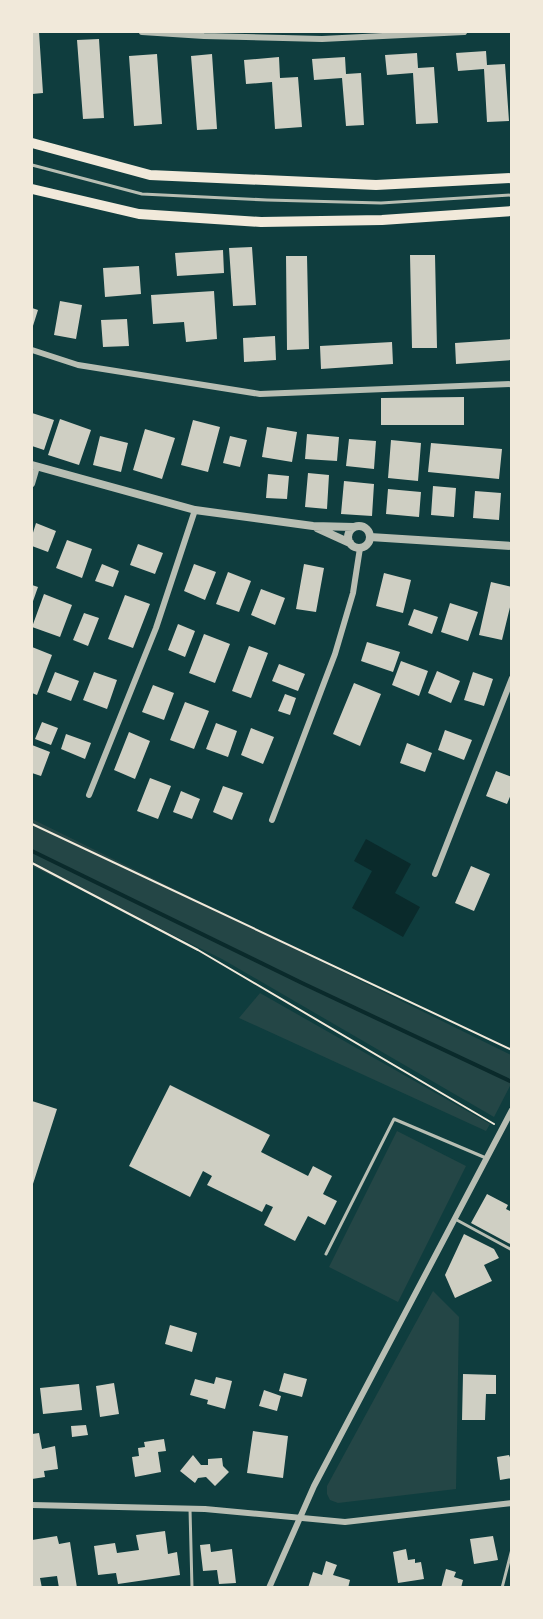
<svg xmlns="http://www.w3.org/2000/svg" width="543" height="1619" font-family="'Fira Sans',sans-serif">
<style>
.green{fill:#244646}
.water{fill:#0a2a2b}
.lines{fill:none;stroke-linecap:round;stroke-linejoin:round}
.stream{stroke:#0a2a2b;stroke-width:4}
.building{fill:#cfcfc3}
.path{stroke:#f1e9da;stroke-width:2}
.service{stroke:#b8beb3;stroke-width:3}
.minor{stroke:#b8beb3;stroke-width:6}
.tertiary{stroke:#b8beb3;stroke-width:8}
.trunk{stroke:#f1e9da;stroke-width:10}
</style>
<rect width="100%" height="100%" fill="#0f3d3e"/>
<!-- green -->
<path class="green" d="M32 819 511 1055V1084L494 1117 222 959 32 866Z
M260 993 490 1124 486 1131 239 1018Z
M397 1131 466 1166 398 1302 329 1267Z
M433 1291 459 1317 456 1489 338 1503 330 1500 327 1494V1486Z"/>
<!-- water -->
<path class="water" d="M366 839 411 864 395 893 420 907 403 937 352 908 372 871 354 861Z"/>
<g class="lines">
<!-- stream -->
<path class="stream" d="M32 851 302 983 512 1082"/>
</g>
<!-- building -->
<path class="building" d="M32 32H39L43 93 32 94Z
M99 39 104 118 83 119 77 40Z
M486 51 487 65 505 64 509 121 487 122 484 69 458 71 456 53Z
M417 53 418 68 434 67 438 123 416 124 413 73 387 75 385 55Z
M157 54 162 124 134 126 129 56Z
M212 54 217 129 197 130 191 56Z
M279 57 280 78 298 77 302 127 275 129 272 82 246 84 244 60Z
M345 57 346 74 361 73 364 125 346 126 342 78 314 80 312 59Z
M252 247 256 305 233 306 229 248Z
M223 250 224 273 177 276 175 253Z
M410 255H435L437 348H412Z
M286 256H307L309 349 287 350Z
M139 266 141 294 105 297 103 268Z
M214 291 217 339 186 342 184 322 153 324 151 295Z
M60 301 82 305 76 339 54 335Z
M32 308 38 310 32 329Z
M127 319 129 346 103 347 101 320Z
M275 336 276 360 244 362 243 338Z
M512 339V360L456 364 455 343Z
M392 342 393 364 321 369 320 346Z
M464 397V425H381V398Z
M32 413 54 420 44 450 32 446Z
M60 419 91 430 79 465 48 455Z
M193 420 220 427 208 472 181 465Z
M267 427 297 432 292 462 262 457Z
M145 429 175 438 162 479 133 470Z
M307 434 339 437 337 461 305 459Z
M100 436 128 443 121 472 93 465Z
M230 436 247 440 240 467 223 463Z
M349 439 376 441 374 469 346 466Z
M391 440 421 443 418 481 388 478Z
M431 443 502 449 499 479 428 472Z
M308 473 329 475 327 509 305 507Z
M268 474 289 476 287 499 266 498Z
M344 481 374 484 372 516 341 514Z
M433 486 456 488 454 517 431 515Z
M388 489 421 492 419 517 386 514Z
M475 491 501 493 499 520 473 518Z
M36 523 56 531 48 552 32 546V536Z
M67 540 92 549 82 578 56 568Z
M138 544 163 553 155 574 130 565Z
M102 564 119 571 113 587 95 581Z
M194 564 216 572 205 600 184 591Z
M304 564 324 568 316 612 296 609Z
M228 572 251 581 239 612 216 604Z
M384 573 411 580 403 613 376 606Z
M491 582 512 587V599L502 640 479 635Z
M32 585 38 587 32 604Z
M261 589 285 598 275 625 251 615Z
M44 594 72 605 60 637 32 627Z
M125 595 150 604 133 648 108 639Z
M450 603 478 612 468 641 441 632Z
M414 609 438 617 432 634 408 625Z
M84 613 99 618 88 646 73 640Z
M178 624 195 631 185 657 168 650Z
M204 634 230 644 215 683 189 673Z
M367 642 400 652 393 672 361 661Z
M249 646 268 653 251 698 232 691Z
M32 647 52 655 37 695 32 693Z
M401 661 428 671 419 696 392 685Z
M279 664 305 674 298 691 272 681Z
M437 671 460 681 451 703 428 693Z
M55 672 79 681 71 701 47 692Z
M94 672 117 680 107 709 83 700Z
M473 672 493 679 484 706 464 700Z
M354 683 381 694 360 746 333 734Z
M153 685 174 693 164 720 142 712Z
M285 694 296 698 290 715 278 711Z
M185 702 209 711 194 749 170 740Z
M42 722 58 728 51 745 35 739Z
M216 723 237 731 228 757 206 749Z
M251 728 274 737 263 764 241 755Z
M445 730 472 740 464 760 438 750Z
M129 732 150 741 135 779 114 770Z
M66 734 91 743 85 759 61 749Z
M407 743 432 753 425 772 400 763Z
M32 745 50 752 41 776 32 773Z
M496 771 512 777V792L507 804 486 796Z
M150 778 171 786 158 819 137 811Z
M223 786 243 793 232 820 213 812Z
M181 791 200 799 192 819 173 812Z
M471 866 490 874 474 911 455 903Z
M170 1085 270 1135 261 1152 308 1176 313 1166 332 1176 323 1194 337 1201 325 1225 308 1216 295 1241 264 1225 273 1207 266 1204 262 1212 207 1185 212 1176 203 1171 190 1197 129 1166Z
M32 1101 57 1109 32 1187Z
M487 1194 508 1205 506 1209 512 1212V1245L471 1223Z
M464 1234 494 1249 499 1258 484 1265 492 1281 455 1298 445 1275Z
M170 1325 197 1333 192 1352 165 1344Z
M284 1373 307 1379 302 1397 279 1391Z
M463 1374 496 1375V1394H486L485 1420H462Z
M216 1377 232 1381 225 1409 207 1404 208 1400 190 1395 195 1379 214 1384Z
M114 1383 119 1414 100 1417 96 1386Z
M79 1384 82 1410 43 1414 40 1388Z
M264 1390 281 1396 277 1411 259 1406Z
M86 1425 88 1435 72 1437 71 1426Z
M253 1431 288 1436 283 1478 247 1473Z
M39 1433 42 1449 55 1446 58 1469 44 1471 45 1477 32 1479V1434Z
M164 1439 166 1451 158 1452 161 1472 135 1477 132 1457 139 1456 138 1448 145 1447 144 1442Z
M193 1455 201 1465H208V1459L222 1458 223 1466 229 1472 215 1486 206 1477 198 1478 195 1483 180 1471Z
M509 1455 512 1462V1478L500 1480 497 1457Z
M165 1531 168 1554 177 1552 180 1575 118 1584 116 1573 98 1575 94 1546 115 1543 117 1553 139 1550 136 1535Z
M57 1536 59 1544 70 1542 77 1588H59L57 1576 40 1578 42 1588H32V1540Z
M493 1536 498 1560 474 1564 470 1539Z
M210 1544 211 1552 232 1549 236 1583 219 1584 217 1570 203 1571 200 1545Z
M406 1549 408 1560 415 1559V1563L421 1562 424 1579 398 1583 393 1552Z
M326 1561 337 1565 333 1575 350 1580 348 1588H308L313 1572 322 1575Z
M446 1569 456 1572 454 1577 463 1580 461 1588H441Z"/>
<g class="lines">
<!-- path -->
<path class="path" d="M32 824 512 1050
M32 863 198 950 494 1124"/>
<!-- service -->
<path class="service" d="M32 165 142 194 267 200 381 203 512 195
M455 1219 512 1250
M326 1254 394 1119 486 1158
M190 1509 192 1588
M502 1588 512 1549"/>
<!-- minor -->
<path class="minor" d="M142 32 204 36 322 39 464 32
M32 350 78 365 260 394 512 384
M32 484 37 467
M89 795 156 628 195 510
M272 820 335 654 353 593 360 548
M435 874 512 678
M32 1505 205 1509 345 1522 512 1503
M269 1588 314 1486 512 1110"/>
<!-- tertiary -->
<path class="tertiary" d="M32 465 195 510 313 526 354 527
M348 537a11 11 0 1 1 22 0a11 11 0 1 1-22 0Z
M317 528 350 543
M370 537 512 546"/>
<!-- trunk -->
<path class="trunk" d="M32 143 150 175 376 185 512 178
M32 189 139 214 261 222 382 220 512 211"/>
</g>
<!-- border -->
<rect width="543" height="1619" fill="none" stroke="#f1e9da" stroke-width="66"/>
</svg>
